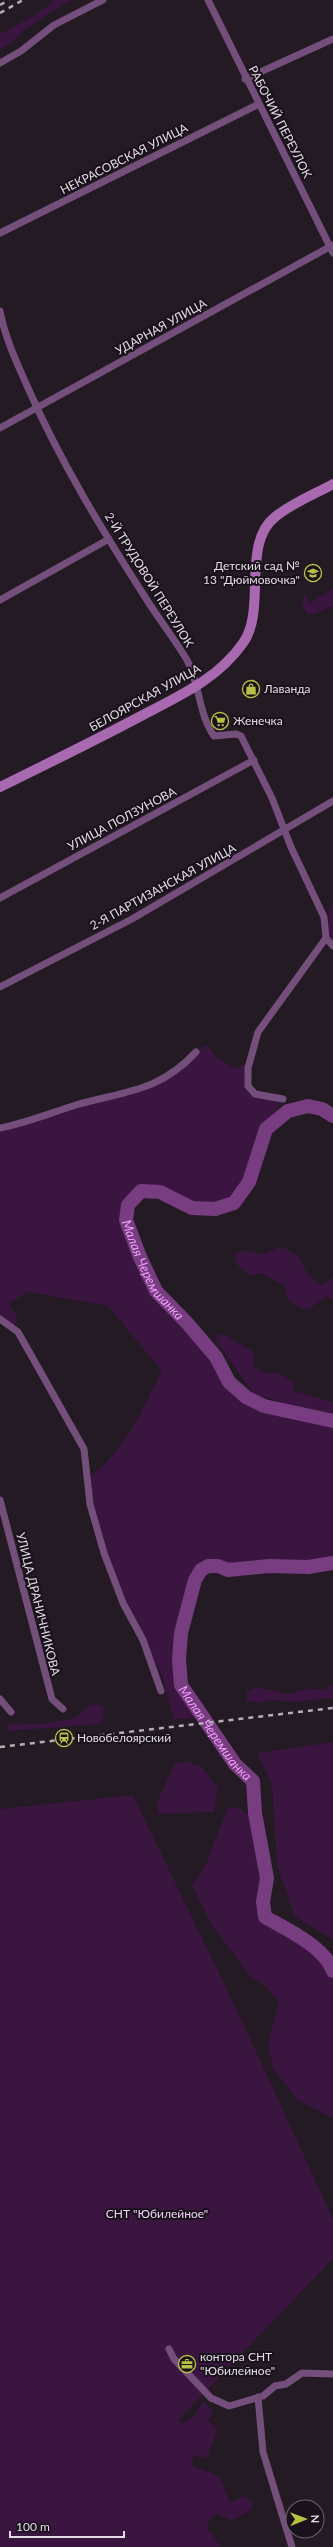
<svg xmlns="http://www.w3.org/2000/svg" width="333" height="2547" font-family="Lato,sans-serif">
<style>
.green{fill:#3a153f}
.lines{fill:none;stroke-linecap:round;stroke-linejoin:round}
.river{stroke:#783d81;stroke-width:14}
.street{stroke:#754f7b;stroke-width:7}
.secondary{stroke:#a869b1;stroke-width:10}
.rail{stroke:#b5aeb6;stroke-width:2.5;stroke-dasharray:5 5;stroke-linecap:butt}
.labels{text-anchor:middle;stroke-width:4;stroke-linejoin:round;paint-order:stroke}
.street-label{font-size:12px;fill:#e3dce4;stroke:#19111b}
.poi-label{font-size:12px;fill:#e3dce4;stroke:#19111b;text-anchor:start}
.park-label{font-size:12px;fill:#f1d0f5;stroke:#19111b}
.water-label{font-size:13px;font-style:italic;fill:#f29ffd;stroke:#19111b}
</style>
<rect width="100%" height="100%" fill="#231a24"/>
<!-- green -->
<path class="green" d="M55 0H71L25 29 11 44 0 49V34L35 15Z
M333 589V607C323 606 318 618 307 613L302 604 304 593 310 603Z
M333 906V942C326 932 328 920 330 908Z
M206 1045 217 1057 235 1069 245 1064C250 1097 252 1093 283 1099 277 1109 270 1120 266 1131 252 1168 246 1220 193 1208 188 1207 183 1203 179 1201 168 1195 154 1192 141 1191L128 1205 126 1221 140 1257 156 1291 188 1324 216 1357 229 1382 246 1397 264 1406 333 1421V1563C311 1567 291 1565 269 1566 256 1566 242 1570 229 1570 219 1569 209 1561 200 1571 185 1589 181 1636 179 1660L174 1664 175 1685 195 1717 174 1720 162 1675 123 1603 104 1553 88 1478C124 1453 142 1409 162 1371L108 1306 28 1292 9 1303 18 1319 13 1326 0 1319V1130L151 1086Z
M279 1247 287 1249 301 1259C303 1269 312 1282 323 1285L333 1278V1300L326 1296 308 1310C292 1306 286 1301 285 1284L277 1282 260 1273 249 1275 239 1267 235 1260 236 1254 245 1250 263 1255Z
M219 1334 228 1336 254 1353 253 1365 264 1373H279L294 1383 293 1391 333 1402V1415L284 1404 253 1393 214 1338Z
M333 1685V1698L291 1702 271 1700 258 1703 246 1701 247 1692 257 1687 289 1694 310 1688 323 1690Z
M96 1704 103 1706 104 1711 101 1724 7 1731 6 1726 12 1723 42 1724 75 1718 86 1707Z
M333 1742V1939L295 1917 277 1863 272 1784 257 1753Z
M190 1761 194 1765 201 1766 218 1788 214 1812 158 1814V1800L175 1763Z
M133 1795 242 2021 333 2219V2259L178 2420 181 2423 193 2418 203 2401 213 2412 208 2421 217 2428C217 2438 210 2444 209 2455L202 2458 193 2455 192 2466 219 2476 230 2502 245 2496 253 2503 252 2509 232 2520 216 2514 211 2518 207 2527 221 2547H0V1809Z
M228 1807 242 1809 249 1816 262 1849 267 1878 263 1902 265 1917C286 1929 325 1947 333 1971V2118L297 2100 273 2068 268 2044 279 2001 265 1986 250 1976 211 1924 192 1886 206 1864Z"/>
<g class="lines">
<!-- river -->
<g class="river">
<path id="s1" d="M333 1116 322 1109 308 1106 288 1111 266 1129 249 1182 234 1203 215 1209 192 1208 160 1192 141 1191 128 1205 126 1220 140 1257 156 1291 188 1324 216 1357 229 1382 246 1397 264 1406 333 1421"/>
<path id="s2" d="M333 1563 308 1567 269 1566 228 1570 218 1566H208L201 1570 195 1580 181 1633 179 1660 181 1685 235 1764 253 1781 255 1813 267 1878 263 1902 265 1917C286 1929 325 1947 333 1971"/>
</g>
<!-- street -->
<path class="street" d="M208 0 333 253
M0 63 21 51 54 25 103 0
M245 79 333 39
M0 233 259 104
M0 311C5 338 17 363 28 388 60 461 102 530 145 597 158 618 174 638 187 660 200 684 198 713 214 736L236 734 241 736 272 798 291 847 324 917 326 938 333 946
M0 428 333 245
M0 600 109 539
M0 898 254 760
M0 987 132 919 333 801
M283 1099 255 1094 248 1086V1068L258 1032 326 938
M0 1128C26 1123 50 1113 76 1105 125 1091 159 1092 196 1052
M0 1319 18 1332 84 1449 90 1504 104 1553 123 1603 143 1640 161 1691
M0 1500 52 1699 63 1709
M0 1699 11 1712
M169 2349 174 2359 211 2398 229 2406 263 2396 275 2386 286 2384 302 2373 333 2374
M258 2397 263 2452 292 2547"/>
<!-- secondary -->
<path class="secondary" d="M0 787C47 764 94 741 141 716 179 696 218 679 243 643 267 610 241 544 275 517 292 503 315 494 333 484"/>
<!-- rail -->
<path class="rail" d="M0 5 9 0
M0 13 23 0
M0 1747 333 1708"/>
</g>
<!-- icons -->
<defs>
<g id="school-ring" transform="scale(0.9)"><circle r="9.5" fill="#19111b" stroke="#b9c046" stroke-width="1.5"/><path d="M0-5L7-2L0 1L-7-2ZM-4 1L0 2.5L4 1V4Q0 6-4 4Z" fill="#b9c046"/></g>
<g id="shop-ring" transform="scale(0.9)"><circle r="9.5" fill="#19111b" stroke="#b9c046" stroke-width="1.5"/><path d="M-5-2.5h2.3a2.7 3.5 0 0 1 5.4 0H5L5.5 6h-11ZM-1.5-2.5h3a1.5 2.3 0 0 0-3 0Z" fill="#b9c046"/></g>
<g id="supermarket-ring" transform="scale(0.9)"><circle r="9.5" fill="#19111b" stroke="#b9c046" stroke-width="1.5"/><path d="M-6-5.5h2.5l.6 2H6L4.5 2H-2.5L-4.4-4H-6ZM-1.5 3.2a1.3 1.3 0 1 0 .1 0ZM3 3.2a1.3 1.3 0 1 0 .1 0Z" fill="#b9c046"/></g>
<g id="station-ring" transform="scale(0.9)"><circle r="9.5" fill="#19111b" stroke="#b9c046" stroke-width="1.5"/><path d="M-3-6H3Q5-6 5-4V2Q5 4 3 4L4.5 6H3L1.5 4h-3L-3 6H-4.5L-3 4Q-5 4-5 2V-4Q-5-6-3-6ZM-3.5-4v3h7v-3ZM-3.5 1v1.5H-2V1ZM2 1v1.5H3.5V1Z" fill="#b9c046"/></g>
<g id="office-ring" transform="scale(0.9)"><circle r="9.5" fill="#19111b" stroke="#b9c046" stroke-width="1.5"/><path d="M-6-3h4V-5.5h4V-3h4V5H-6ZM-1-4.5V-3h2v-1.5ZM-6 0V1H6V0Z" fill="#b9c046"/></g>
</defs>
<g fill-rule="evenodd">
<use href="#school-ring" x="313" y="573"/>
<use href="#shop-ring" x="251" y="689"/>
<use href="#supermarket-ring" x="220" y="721"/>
<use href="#station-ring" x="64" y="1738"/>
<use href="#office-ring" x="187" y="2364"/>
</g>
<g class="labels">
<!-- street labels -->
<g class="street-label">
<text transform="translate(280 122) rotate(63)" y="4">РАБОЧИЙ ПЕРЕУЛОК</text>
<text transform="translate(124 159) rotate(-27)" y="4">НЕКРАСОВСКАЯ УЛИЦА</text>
<text transform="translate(161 327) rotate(-29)" y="4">УДАРНАЯ УЛИЦА</text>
<text transform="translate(149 580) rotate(58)" y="4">2-Й ТРУДОВОЙ ПЕРЕУЛОК</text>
<text transform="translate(145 698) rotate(-29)" y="4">БЕЛОЯРСКАЯ УЛИЦА</text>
<text transform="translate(122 819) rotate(-28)" y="4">УЛИЦА ПОЛЗУНОВА</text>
<text transform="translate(163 887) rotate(-29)" y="4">2-Я ПАРТИЗАНСКАЯ УЛИЦА</text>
<text transform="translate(38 1604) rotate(76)" y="4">УЛИЦА ДРАНИЧНИКОВА</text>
</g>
<!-- poi labels -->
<g class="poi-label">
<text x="300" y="570" text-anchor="end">Детский сад №<tspan x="300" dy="14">13 "Дюймовочка"</tspan></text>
<text x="264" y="693">Лаванда</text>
<text x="233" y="725">Женечка</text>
<text x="77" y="1742">Новобелоярский</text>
<text x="200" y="2361">контора СНТ<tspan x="200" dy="14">"Юбилейное"</tspan></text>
</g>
<!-- park labels -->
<g class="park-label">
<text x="157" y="2218">СНТ "Юбилейное"</text>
</g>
<!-- water labels -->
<g class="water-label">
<text dy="5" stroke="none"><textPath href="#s1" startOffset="347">Малая Черемшанка</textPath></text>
<text dy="5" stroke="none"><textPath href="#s2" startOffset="312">Малая Черемшанка</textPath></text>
</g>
</g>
<!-- north arrow -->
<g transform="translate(305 2519) rotate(89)"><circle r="19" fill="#19111b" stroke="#6a626b"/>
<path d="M0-3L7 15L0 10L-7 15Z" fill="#b9c046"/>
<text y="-6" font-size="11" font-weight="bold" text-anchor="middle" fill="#e3dce4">N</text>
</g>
<!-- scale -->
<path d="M10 2531v6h114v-6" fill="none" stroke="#e3dce4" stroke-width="2"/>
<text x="16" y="2531" font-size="12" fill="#e3dce4" stroke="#19111b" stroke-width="3" paint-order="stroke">100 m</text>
</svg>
